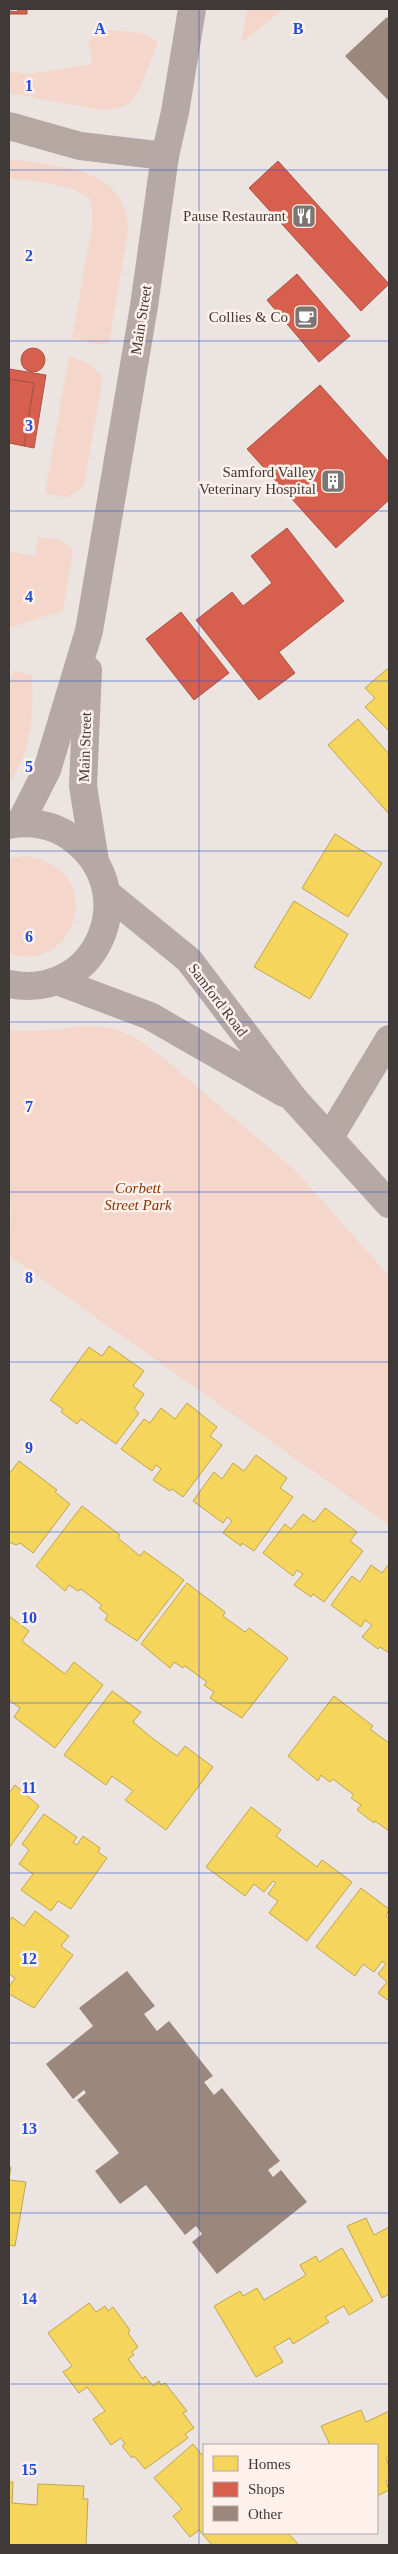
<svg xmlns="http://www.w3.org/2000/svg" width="398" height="2554" font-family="'Times New Roman',serif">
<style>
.green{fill:#f4d6ca}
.homes{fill:#f6d55c;stroke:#bfa651}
.shops{fill:#d6604d;stroke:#a95547}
.building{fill:#9b877c}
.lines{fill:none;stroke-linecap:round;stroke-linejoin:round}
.minor{stroke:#b5a8a3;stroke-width:28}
.primary{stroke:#b6a8a4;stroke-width:28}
.grid{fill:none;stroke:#1d4ed8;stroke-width:1;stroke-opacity:0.55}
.labels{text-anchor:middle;stroke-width:5;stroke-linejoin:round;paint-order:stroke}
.poi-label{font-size:15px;fill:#3f3a38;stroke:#fef0ea;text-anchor:end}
.street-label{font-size:15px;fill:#3f3a38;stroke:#fef0ea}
.park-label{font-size:15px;font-style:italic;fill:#843301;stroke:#fef0ea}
.grid-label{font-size:16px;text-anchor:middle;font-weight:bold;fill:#1d4ed8;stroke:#fef0ea;stroke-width:5;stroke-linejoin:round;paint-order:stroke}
</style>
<rect width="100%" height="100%" fill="#ece4e1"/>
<!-- green -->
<path class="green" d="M247 9H284L241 43Z
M109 30 142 33 158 41C152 56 140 95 128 104 120 109 111 109 102 110L9 93V71L27 74 92 64 88 42 99 31Z
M9 159C58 167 128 165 128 232L109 343 100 345 72 338 92 225C92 216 94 205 88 198 76 184 27 181 9 178Z
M69 356 90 364 103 376 84 486 67 498 45 493Z
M38 537 61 540 73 550 63 612C44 615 28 623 9 628V551L35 556Z
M15 671 32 675C33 713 33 750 9 782V679Z
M24 856C112 867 75 978 9 953V859Z
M85 1026 113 1028 136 1038 167 1061 295 1170 389 1276V1525L9 1256 11 1203H9V1031L57 1030Z"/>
<!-- homes -->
<path class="homes" d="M387 669 389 671V731L365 707 375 698 365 688Z
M358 719 389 754V814L328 745Z
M335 834 382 863 348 917 302 888Z
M294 901 348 934 310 999 254 967Z
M109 1346 144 1371 133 1386 144 1394 134 1409 139 1413 116 1444 81 1419 77 1424 61 1412 63 1409 50 1400 89 1347 102 1356Z
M187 1403 217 1427 210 1436 222 1445 183 1497 172 1489 170 1491 153 1480 161 1469 156 1465 152 1471 121 1449 144 1419 150 1423 161 1408 175 1419Z
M256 1455 287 1478 280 1488 293 1497 254 1551 242 1543 241 1546 223 1533 232 1521 227 1517 223 1523 193 1501 214 1472 222 1479 233 1463 244 1471Z
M19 1461 57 1490 55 1492 70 1504 33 1553 20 1543 16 1545 9 1542V1474Z
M82 1506 120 1535 118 1538 140 1556 144 1551 184 1580 137 1641 105 1620 108 1615 99 1608 102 1605 81 1589 78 1591 69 1585 65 1591 36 1566Z
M325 1508 357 1532 350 1541 363 1551 324 1602 313 1594 311 1597 294 1585 303 1574 297 1570 293 1576 263 1553 285 1524 291 1529 303 1514 314 1522Z
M389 1564V1653L380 1647 378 1649 362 1637 372 1625 365 1620 361 1627 331 1605 352 1576 360 1582 371 1565 382 1573Z
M187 1583 225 1612 223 1616 245 1632 249 1628 288 1658 242 1718 210 1698 214 1692 204 1685 207 1682 185 1666 183 1668 174 1662 170 1668 141 1644Z
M9 1616 29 1631 22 1641 65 1674 74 1662 103 1685 55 1748 14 1717 20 1708 9 1700Z
M112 1691 141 1712 133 1722 152 1738 177 1756 185 1746 213 1767 166 1830 125 1800 133 1791 112 1776 106 1785 64 1755Z
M334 1696 373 1726 370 1729 389 1743V1831L375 1821 374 1823 357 1810 361 1805 351 1798 354 1795 333 1779 330 1782 321 1775 318 1781 288 1756Z
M15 1785 39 1806 9 1848V1793Z
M251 1807 281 1830 276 1836 317 1867 322 1860 352 1882 307 1941 269 1913 278 1901 268 1894 276 1883 273 1881 264 1892 254 1884 245 1896 206 1867Z
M44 1814 77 1837 73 1843 77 1845 83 1836 100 1848 98 1852 107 1858 71 1909 58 1901 51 1911 21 1890 33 1874 19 1864 29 1850 22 1844Z
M361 1888 389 1909 386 1916 389 1919V2001L378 1993 387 1982 378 1974 386 1964 382 1961 374 1972 363 1964 355 1976 316 1947Z
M35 1911 69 1936 61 1946 73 1955 34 2008 9 1994V1987L15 1978 9 1974V1921L12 1917 24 1926Z
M9 2167H11L9 2180 26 2182 15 2246 9 2245Z
M366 2218 374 2235 389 2227V2294L382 2298 347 2226Z
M342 2248 373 2301 349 2315 344 2306 325 2317 329 2322 293 2344 290 2338 274 2347 283 2362 256 2377 214 2306 240 2291 243 2296 257 2288 264 2300 306 2275 300 2265 316 2256 319 2262Z
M89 2303 96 2312 105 2306 108 2311 113 2307 130 2330 128 2333 138 2347 132 2352 134 2355 128 2359 143 2379 145 2376 153 2386 159 2381 161 2385 165 2383 187 2411 183 2413 194 2428 185 2434 188 2438 145 2469 134 2456 132 2458 122 2446 125 2444 121 2438 111 2445 93 2419 105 2411 87 2387 79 2393 63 2372 72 2366 48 2333Z
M361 2410 366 2422 389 2411V2456L386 2458 389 2466V2479L386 2481 389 2490 377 2496V2445H330L321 2426Z
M193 2444 202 2455 204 2453V2533H288L299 2545H212L199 2530 190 2537 173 2516 182 2509 154 2478Z
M9 2482H13L12 2503 37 2505 38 2484 84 2486 83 2499H88L86 2545H9Z"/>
<!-- shops -->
<path class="shops" d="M18 9H27V14H9V11L17 12Z
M278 161 389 284 361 311 249 188Z
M297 274 350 336 319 362 267 300Z
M21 360a12 12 0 1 1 24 0a12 12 0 1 1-24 0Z
M9 369 46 375 34 448 24 446 34 383 9 379Z
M9 379 34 383 24 446 9 443Z
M320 385 389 462V500L336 548 247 449Z
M287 528 344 601 279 652 295 673 259 700 196 620 232 592 243 606 272 583 251 556Z
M181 612 229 673 194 700 146 639Z"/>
<!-- building -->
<path class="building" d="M387 17 389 20 388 100 345 56Z
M127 1971 155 2006 144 2014 157 2031 169 2021 213 2076 204 2082 214 2095 222 2088 280 2161 268 2170 273 2177 281 2170 307 2202 217 2274 192 2242 202 2234 196 2226 185 2235 146 2185 120 2204 95 2171 119 2153 77 2100 86 2093 84 2090 73 2099 46 2064 93 2026 79 2008Z"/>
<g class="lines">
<!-- minor -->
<path class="minor" d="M9 126 80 146 165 156
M330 1137 389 1039"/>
<!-- primary -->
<path class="primary" d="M88 670 83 786 95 861
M20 823 47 770 89 631 144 306 165 156 175 112 192 9
M9 825C29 821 53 824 70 837 145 889 98 1002 9 984
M108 894 189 960 294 1099 389 1204
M57 981 150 1016 284 1093"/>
</g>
<!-- grid -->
<path class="grid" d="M199 9V2545M9 170H389M9 341H389M9 511H389M9 681H389M9 851H389M9 1022H389M9 1192H389M9 1362H389M9 1532H389M9 1703H389M9 1873H389M9 2043H389M9 2213H389M9 2384H389"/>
<!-- icons -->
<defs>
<g id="restaurant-square" transform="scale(1.25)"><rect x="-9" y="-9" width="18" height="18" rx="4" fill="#7c7673" stroke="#fef0ea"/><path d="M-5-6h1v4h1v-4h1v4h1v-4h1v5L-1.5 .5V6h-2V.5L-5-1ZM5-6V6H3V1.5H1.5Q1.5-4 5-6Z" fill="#fff"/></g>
<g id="cafe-square" transform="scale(1.25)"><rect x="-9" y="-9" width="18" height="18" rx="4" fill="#7c7673" stroke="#fef0ea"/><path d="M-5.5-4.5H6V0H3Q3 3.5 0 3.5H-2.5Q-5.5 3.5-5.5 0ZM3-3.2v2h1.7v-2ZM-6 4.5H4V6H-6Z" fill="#fff"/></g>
<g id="building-square" transform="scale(1.25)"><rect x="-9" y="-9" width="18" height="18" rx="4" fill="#7c7673" stroke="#fef0ea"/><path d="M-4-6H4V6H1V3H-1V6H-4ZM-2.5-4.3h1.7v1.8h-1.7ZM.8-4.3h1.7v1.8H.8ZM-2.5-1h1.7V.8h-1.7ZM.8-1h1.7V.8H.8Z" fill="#fff"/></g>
</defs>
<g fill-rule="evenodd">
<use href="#restaurant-square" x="304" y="216"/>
<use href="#cafe-square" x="306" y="317"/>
<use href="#building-square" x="333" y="481"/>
</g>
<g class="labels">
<!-- poi labels -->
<g class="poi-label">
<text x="286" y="221">Pause Restaurant</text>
<text x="288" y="322">Collies &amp; Co</text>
<text x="316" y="477">Samford Valley<tspan x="316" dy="17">Veterinary Hospital</tspan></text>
</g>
<!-- street labels -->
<g class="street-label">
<text transform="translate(141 320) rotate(-81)" y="5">Main Street</text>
<text transform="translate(85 747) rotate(-88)" y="5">Main Street</text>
<text transform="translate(218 1000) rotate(53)" y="5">Samford Road</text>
</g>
<!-- park labels -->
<g class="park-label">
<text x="138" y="1193">Corbett<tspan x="138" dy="17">Street Park</tspan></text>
</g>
</g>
<g class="grid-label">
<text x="100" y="34">A</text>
<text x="298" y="34">B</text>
<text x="29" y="91">1</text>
<text x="29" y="261">2</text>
<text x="29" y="431">3</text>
<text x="29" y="602">4</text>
<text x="29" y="772">5</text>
<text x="29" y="942">6</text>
<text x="29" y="1112">7</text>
<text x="29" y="1283">8</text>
<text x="29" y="1453">9</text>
<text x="29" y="1623">10</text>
<text x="29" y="1793">11</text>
<text x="29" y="1964">12</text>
<text x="29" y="2134">13</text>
<text x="29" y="2304">14</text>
<text x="29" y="2475">15</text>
</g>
<!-- border -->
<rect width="398" height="2554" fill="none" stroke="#3f3a38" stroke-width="20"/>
<!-- legend -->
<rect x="203" y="2444" width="175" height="90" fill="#fef0ea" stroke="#b2a7a3"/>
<rect x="213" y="2456" width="25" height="15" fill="#f6d55c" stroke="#b2a7a3"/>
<text x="248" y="2469" font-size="15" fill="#3f3a38">Homes</text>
<rect x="213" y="2482" width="25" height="15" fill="#d6604d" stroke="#b2a7a3"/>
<text x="248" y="2494" font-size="15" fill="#3f3a38">Shops</text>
<rect x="213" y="2506" width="25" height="15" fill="#9b877c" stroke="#b2a7a3"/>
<text x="248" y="2519" font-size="15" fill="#3f3a38">Other</text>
</svg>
